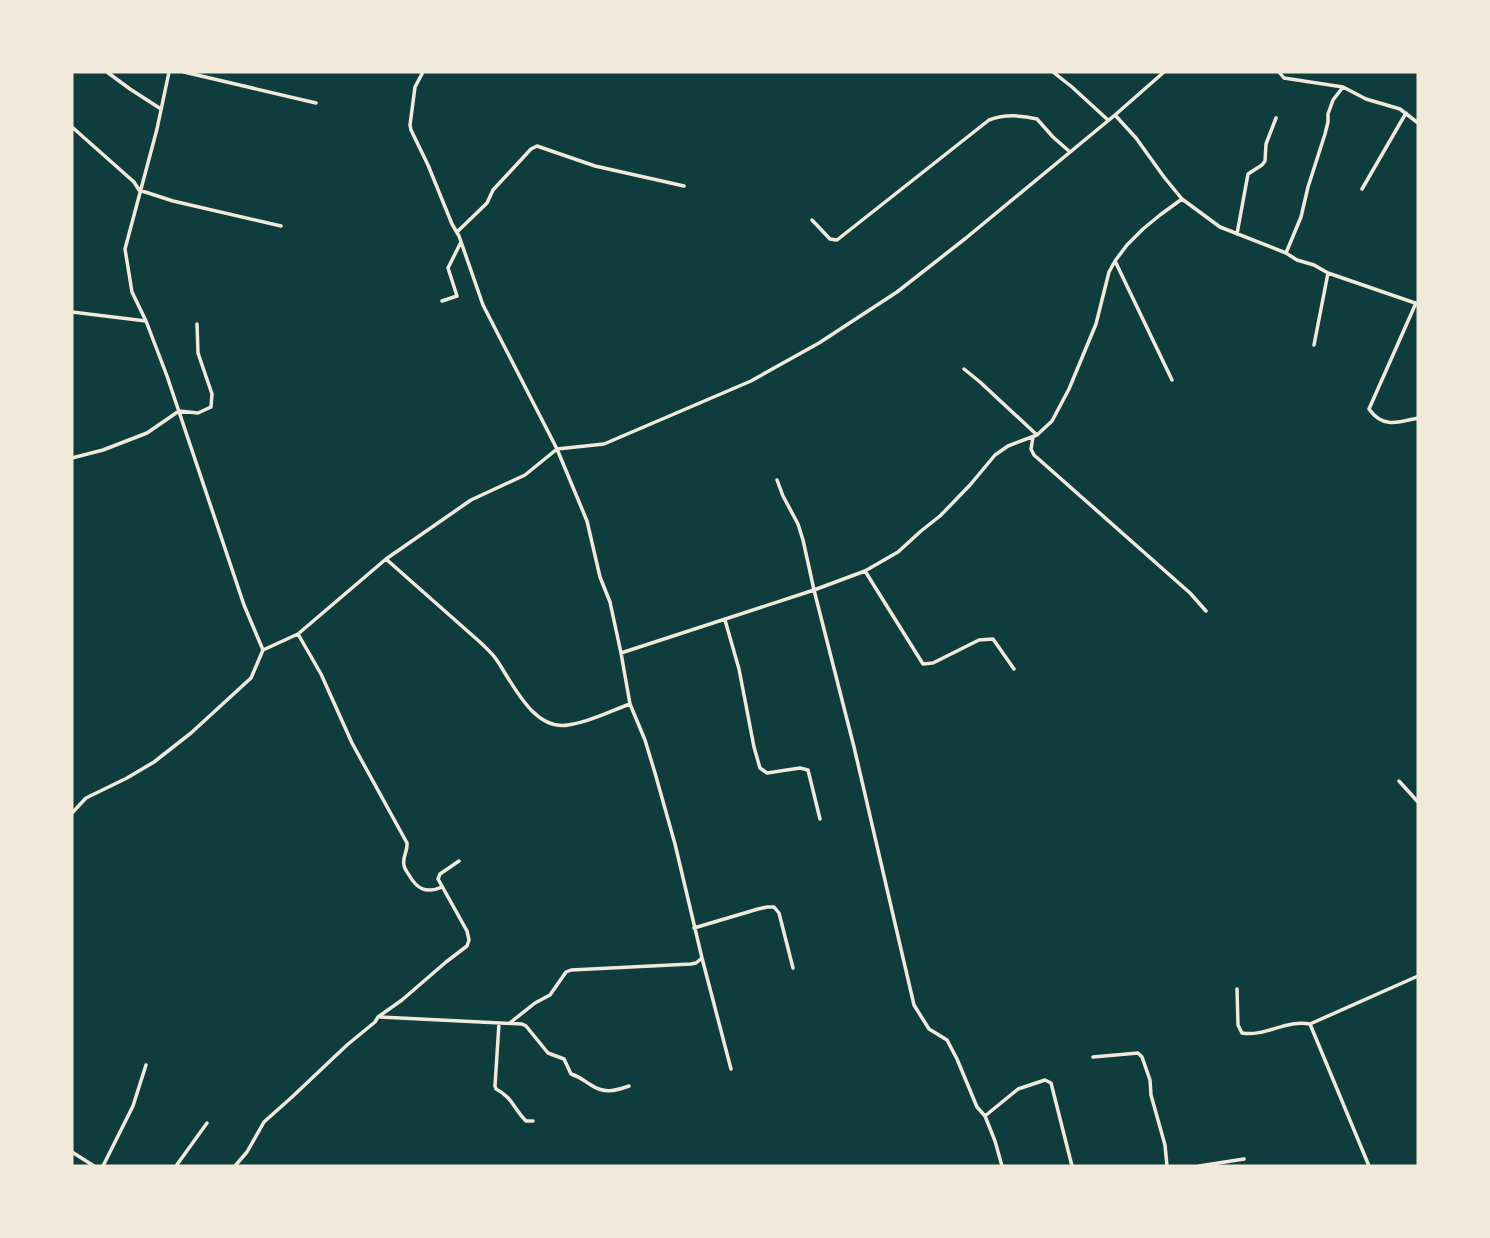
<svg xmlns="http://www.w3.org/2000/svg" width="1490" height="1238" font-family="'Nunito Sans',sans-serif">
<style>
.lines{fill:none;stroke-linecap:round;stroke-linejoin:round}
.minor{stroke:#f1e9da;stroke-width:3.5}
</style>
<rect width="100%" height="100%" fill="#0f3d3e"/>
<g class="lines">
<!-- minor -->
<path class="minor" d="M107 72 130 89 161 109
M169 72 157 129 125 249 132 292 146 321 167 376 244 605 263 650
M184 72 316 103
M423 72 415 87 410 125 411 130 428 165 452 224 459 236 483 305 557 449 587 521 600 577 610 602 621 653 814 590 865 571 898 552 921 531 940 516 970 485 995 455 1008 446 1037 435 1052 421 1069 389 1096 324 1109 272 1115 261 1127 245 1143 229 1160 215 1182 199
M1053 72 1072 87 1108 120
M1279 72 1284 78 1343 87 1366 99 1400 109 1418 123
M1115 115 1136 138 1164 177 1182 199 1220 227 1286 253 1297 260 1314 265 1328 273 1418 304
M72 127 134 182 139 190 173 201 281 226
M1362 189 1406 113
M812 220 830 239 837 240 989 120C1005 114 1021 115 1037 119L1053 137 1070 152
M457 232 487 203 493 190 531 149 537 146 595 166 684 186
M1237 234 1248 174 1262 165 1265 161 1266 144 1276 118
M1286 253 1301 217 1308 187 1325 134 1328 122V114L1333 100 1343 87
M1115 261 1172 380
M442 301 457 296 448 268 461 242
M1416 303 1369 409C1383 429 1399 422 1418 418
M72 312 146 321
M1314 345 1328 273
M964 369 980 382 1037 435
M1033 437 1031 449 1034 455 1190 593 1206 611
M72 458 103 450 147 433 179 411 198 413 211 407 212 394 198 353 197 324
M777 480 783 496 798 524 803 540 814 590 854 747 914 1005 929 1029 947 1040 957 1059 977 1107 985 1116 995 1141 1002 1166
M386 559 481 643C486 648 492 653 496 659 512 682 533 731 568 725 590 722 610 711 630 704
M865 571 923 664 933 663 979 640 993 639 1014 669
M725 620 739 669 754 747 760 768 767 773 800 768 808 770 820 819
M298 634 321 674 352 743 407 843C408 851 402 857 404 865 404 868 407 872 409 875 417 889 426 894 442 887
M621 653 630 704 645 740 655 773 675 844 702 958 731 1069
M1399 781 1418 802
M72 813 86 798 127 778 154 762 191 733 251 678 263 650 298 634 386 559 471 500 525 475 557 449 604 444 751 381 819 343 897 292 966 238 1115 115 1164 72
M694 928 758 909 767 907H774L779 913 793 968
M1237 989 1238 1025 1242 1033C1265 1037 1287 1019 1310 1024L1369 1166
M380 1017 522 1024 526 1026 548 1053 564 1059 571 1074C580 1077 583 1080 591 1085 604 1094 615 1091 629 1086
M511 1022 535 1003 550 995 566 972 571 970 691 964 696 963 702 958
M499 1023 495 1086 496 1089C512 1097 514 1109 526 1121H533
M1310 1024 1418 976
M1093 1057 1138 1053 1142 1057 1150 1080 1151 1095 1165 1145 1167 1166
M985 1116 1018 1089 1045 1080 1051 1083 1072 1166
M72 1152 94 1166
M103 1166 133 1106 146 1065
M176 1166 207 1123
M235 1166 247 1152 264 1122 292 1097 347 1045 375 1022 378 1017 402 1000 446 962 467 946 469 940 467 931 438 879 440 874 459 861
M1199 1166 1244 1159"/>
</g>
<!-- border -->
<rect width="1490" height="1238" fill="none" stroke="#f1e9da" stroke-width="147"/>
</svg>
